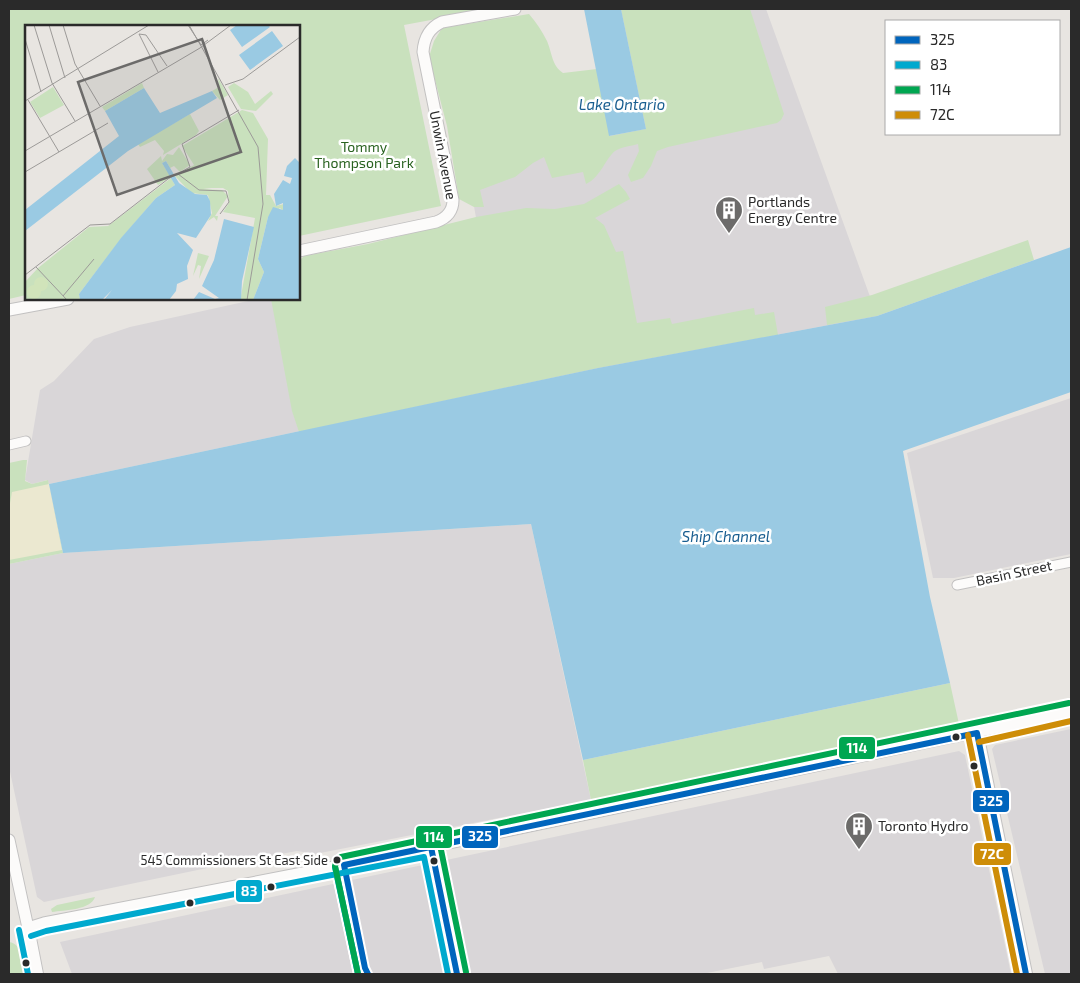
<svg xmlns="http://www.w3.org/2000/svg" width="1080" height="983" font-family="'Exo 2',sans-serif">
<style>
.industrial{fill:#d9d6d8}
.green{fill:#c9e1bd}
.sand{fill:#ebe8d0}
.water{fill:#9acae3}
.lines{fill:none;stroke-linecap:round;stroke-linejoin:round}
.minor-casing{stroke:#c2c1c1;stroke-width:11}
.tertiary-casing{stroke:#c2c1c1;stroke-width:13}
.secondary-casing{stroke:#c2c1c1;stroke-width:14}
.minor{stroke:#fcfbfa;stroke-width:9}
.tertiary{stroke:#fcfbfa;stroke-width:11}
.secondary{stroke:#fcfbfa;stroke-width:12}
.bus-1-casing{stroke:#fff;stroke-width:10}
.bus-2-casing{stroke:#fff;stroke-width:10}
.bus-3-casing{stroke:#fff;stroke-width:10}
.bus-4-casing{stroke:#fff;stroke-width:10}
.bus-1{stroke:#0065bd;stroke-width:6}
.bus-2{stroke:#00a9ce;stroke-width:6}
.bus-3{stroke:#00a651;stroke-width:6}
.bus-4{stroke:#ce8d08;stroke-width:6}
.bus-dot{fill:#2a2a2a;stroke:#fff;stroke-width:2}
.labels{text-anchor:middle;stroke-width:5;stroke-linejoin:round;paint-order:stroke}
.bus-label{font-size:13px;fill:#2a2a2a;stroke:#fff;text-anchor:end}
.park-label{font-size:14px;fill:#296220;stroke:#fff}
.street-label{font-size:14px;fill:#2a2a2a;stroke:#fff}
.poi-label{font-size:14px;fill:#2a2a2a;stroke:#fff;text-anchor:start}
.water-label{font-size:15px;font-style:italic;fill:#195e90;stroke:#fff}
.inset-road{fill:none;stroke:#9c9a98;stroke-width:1}
.view{fill:#6c6b6a;fill-opacity:0.15;stroke:#6c6b6a;stroke-width:2.5}
.inset-edge{fill:none;stroke:#2a2a2a;stroke-width:2.5}
.line-badge{stroke:#fff;stroke-width:2}
.badge-label{font-size:14px;text-anchor:middle;font-weight:bold;fill:#fff}
</style>
<rect width="100%" height="100%" fill="#e8e5e1"/>
<!-- industrial -->
<path class="industrial" d="M621 9H766L877 316 598 368 49 484 47 480 32 484 25 480 40 390 54 381 94 339 130 327 257 299H299V272L479 234 459 124 610 136 646 129Z
M1071 398V554L954 578H933L907 453Z
M531 524 591 800 315 854 297 851 212 867 44 902 37 897 9 767V564L63 553Z
M1071 729V974H1045L992 749 995 745Z
M959 751 965 755 1011 974H838L829 956 764 969 762 962 702 974H72L60 942Z"/>
<!-- green -->
<path class="green" d="M9 9H490L404 25 441 206 299 236V26H26V295L9 299Z
M621 9H750L784 114 781 120 777 123 668 147 657 151 651 166 643 178 631 182 628 175 639 151 638 144C631 146 621 147 615 151 605 159 601 177 586 184L583 172 552 178 544 157 533 163 515 177 480 190 484 207H474L459 199 447 126 429 57 434 41 442 28 529 14C536 22 542 31 547 41 552 53 552 66 563 73L597 69 610 136 646 129Z
M619 184 626 192 630 199 595 218 604 225 616 252 623 251 637 323 670 318 672 324 754 308 755 315 774 312 778 335 598 368 299 432 292 411 271 299H299L300 260 304 256 368 244 476 217 526 208 555 209 584 204Z
M1028 240 1034 260 877 316 827 325 825 307 872 295Z
M23 460H27L25 481 32 484 48 480 63 553 9 564V463Z
M950 683 959 724 591 800 583 760Z
M95 897C91 910 65 910 52 912L51 909 57 905Z
M9 942C23 944 23 963 26 974H9Z"/>
<!-- sand -->
<path class="sand" d="M49 484 62 550 9 560V509L12 492Z"/>
<!-- water -->
<path class="water" d="M584 9H621L646 129 609 136Z
M1071 247V392L903 451 930 597 950 683 583 760 531 524 63 553 49 484 598 368 877 316Z"/>
<g class="lines">
<!-- minor casing -->
<g class="minor-casing">
<path id="minor" d="M9 445 26 441
M957 585 1071 562"/>
</g>
<!-- tertiary casing -->
<g class="tertiary-casing">
<path id="tertiary" d="M299 251 436 222C447 218 453 211 453 200L423 52C424 38 429 28 442 22L515 9
M9 310 68 299
M9 840 28 928 44 923 344 865 1071 712"/>
</g>
<!-- secondary casing -->
<g class="secondary-casing">
<path id="secondary" d="M977 733 1026 974
M28 928 37 974"/>
</g>
<!-- minor -->
<use href="#minor" class="minor"/>
<!-- tertiary -->
<use href="#tertiary" class="tertiary"/>
<!-- secondary -->
<use href="#secondary" class="secondary"/>
<!-- bus-1 casing -->
<g class="bus-1-casing">
<path id="bus-1" d="M431 847 457 974
M368 974 365 968 344 865 977 733 1026 974"/>
</g>
<!-- bus-2 casing -->
<g class="bus-2-casing">
<path id="bus-2" d="M335 867 358 974
M19 930 28 974
M31 936 46 931 424 857 448 974"/>
</g>
<!-- bus-3 casing -->
<g class="bus-3-casing">
<path id="bus-3" d="M440 845 466 972
M358 974 335 866 337 860 341 857 1069 703"/>
</g>
<!-- bus-4 casing -->
<g class="bus-4-casing">
<path id="bus-4" d="M968 735 1017 974
M979 742 1071 721"/>
</g>
<!-- bus-1 -->
<use href="#bus-1" class="bus-1"/>
<!-- bus-2 -->
<use href="#bus-2" class="bus-2"/>
<!-- bus-3 -->
<use href="#bus-3" class="bus-3"/>
<!-- bus-4 -->
<use href="#bus-4" class="bus-4"/>
</g>
<!-- icons -->
<defs>
<g id="building-pin" transform="scale(1.4375)"><path d="M0 17L-7.5 6A9.5 9.5 0 1 1 7.5 6Z" fill="#6c6b6a" stroke="#fff"/><path d="M-4-6H4V6H1V3H-1V6H-4ZM-2.5-4.3h1.7v1.8h-1.7ZM.8-4.3h1.7v1.8H.8ZM-2.5-1h1.7V.8h-1.7ZM.8-1h1.7V.8H.8Z" fill="#fff"/></g>
</defs>
<g fill-rule="evenodd">
<use href="#building-pin" x="729" y="210"/>
<use href="#building-pin" x="859" y="826"/>
</g>
<!-- markers -->
<g class="bus-dot">
<circle cx="956" cy="737" r="4.5"/>
<circle cx="974" cy="766" r="4.5"/>
<circle cx="337" cy="860" r="4.5"/>
<circle cx="434" cy="861" r="4.5"/>
<circle cx="271" cy="887" r="4.5"/>
<circle cx="190" cy="903" r="4.5"/>
<circle cx="26" cy="963" r="4.5"/>
</g>
<g class="labels">
<!-- bus labels -->
<g class="bus-label">
<text x="328" y="865">545 Commissioners St East Side</text>
</g>
<!-- park labels -->
<g class="park-label">
<text x="364" y="152">Tommy<tspan x="364" dy="16">Thompson Park</tspan></text>
</g>
<!-- street labels -->
<g class="street-label">
<text transform="translate(443 155) rotate(79)" y="5">Unwin Avenue</text>
<text transform="translate(1014 573) rotate(-12)" y="5">Basin Street</text>
</g>
<!-- poi labels -->
<g class="poi-label">
<text x="748" y="207">Portlands<tspan x="748" dy="16">Energy Centre</tspan></text>
<text x="878" y="831">Toronto Hydro</text>
</g>
<!-- water labels -->
<g class="water-label">
<text x="622" y="110">Lake Ontario</text>
<text x="726" y="542">Ship Channel</text>
</g>
</g>
<!-- overview -->
<g transform="translate(25 25)">
<rect width="275" height="275" fill="#e8e5e1"/>
<path d="M193 53 203 70 195 75 187 66 194 62ZM117 58 119 63 80 86 77 82ZM209 58 223 67 230 79 246 66 248 69 231 86 216 84 203 62ZM28 62 39 80 15 93 5 77ZM217 85 228 88 243 114 241 170H245L251 181 259 179 258 186 255 183 243 192 233 234 239 247 228 275H216V271L230 193 198 187 204 178 203 166 198 163H186L178 164 197 165 203 171 190 191H193L192 196 189 192 183 196 187 188 183 170 166 168 150 151 169 140 157 121ZM165 89 174 106 171 110 138 130 139 126 130 115 115 122 113 119ZM154 122 165 140 155 147 149 141 145 143 141 136 137 138 146 152 133 160 122 144 136 131 137 136 142 129 148 130ZM146 153 150 160 131 173 95 215 54 269 55 275H0V257L13 243 64 202 83 201ZM173 228 184 231 174 254 176 241 173 240 168 251Z" fill="#c9e1bd"/>
<path d="M9 259a7 7 0 1 1 14 0a7 7 0 1 1-14 0ZM2 267a7 7 0 1 1 14 0a7 7 0 1 1-14 0Z" fill="#d1e4ba"/>
<path d="M212 0H243L245 2 217 22 205 5ZM247 6 258 21 225 45 214 30ZM119 63 135 88 187 66 192 73 103 126 0 206V185L94 111 80 86ZM270 133 275 138V275H228L239 247 233 234 243 192 248 182 258 185V178L251 181 249 169 258 155 265 159 267 153 259 151 262 141ZM141 136 154 158 170 169 182 170 185 176 186 190 171 213 152 208 168 225 162 241 163 254 152 259 151 266 144 275H79L87 265 77 275H55L54 269 96 213 131 173 150 160 137 138ZM199 194 229 202 217 256 216 275H168L174 267 190 274 194 273 177 261 189 235Z" fill="#9acae3"/>
<path class="inset-road" d="M9 0 27 58 50 96M24 0 40 53M38 0 50 39 75 81M163 0 176 20 183 15M164 0 176 21M0 14 16 67M176 21 233 122 238 179 222 275M133 47 114 9 121 10 142 41M200 60 218 54 275 12M3 75 34 127M0 76 124 0M0 126 175 23 206 0M0 147 83 98M153 149 174 165 201 166 204 177 195 189M11 242 42 275M0 250 65 200 85 199 143 154 165 142 157 119 214 85M38 271 69 234"/>
<path class="view" d="M177 14 216 127 92 170 53 57Z"/>
<rect width="275" height="275" class="inset-edge"/>
</g>
<g class="line-badge">
<rect x="838" y="736" width="38" height="24" rx="5" fill="#00a651"/>
<rect x="972" y="789" width="38" height="24" rx="5" fill="#0065bd"/>
<rect x="461" y="825" width="38" height="24" rx="5" fill="#0065bd"/>
<rect x="415" y="825" width="38" height="24" rx="5" fill="#00a651"/>
<rect x="973" y="842" width="39" height="24" rx="5" fill="#ce8d08"/>
<rect x="235" y="879" width="28" height="24" rx="5" fill="#00a9ce"/>
</g>
<g class="badge-label">
<text x="857" y="753">114</text>
<text x="991" y="806">325</text>
<text x="480" y="841">325</text>
<text x="434" y="842">114</text>
<text x="992" y="859">72C</text>
<text x="249" y="896">83</text>
</g>
<!-- border -->
<rect width="1080" height="983" fill="none" stroke="#2a2a2a" stroke-width="20"/>
<!-- legend -->
<rect x="885" y="20" width="175" height="115" fill="#ffffff" stroke="#aaaaaa"/>
<rect x="895" y="36" width="25" height="8" fill="#0065bd" stroke="#aaaaaa"/>
<text x="930" y="45" font-size="15" fill="#2a2a2a">325</text>
<rect x="895" y="61" width="25" height="8" fill="#00a9ce" stroke="#aaaaaa"/>
<text x="930" y="70" font-size="15" fill="#2a2a2a">83</text>
<rect x="895" y="86" width="25" height="8" fill="#00a651" stroke="#aaaaaa"/>
<text x="930" y="95" font-size="15" fill="#2a2a2a">114</text>
<rect x="895" y="111" width="25" height="8" fill="#ce8d08" stroke="#aaaaaa"/>
<text x="930" y="120" font-size="15" fill="#2a2a2a">72C</text>
</svg>
